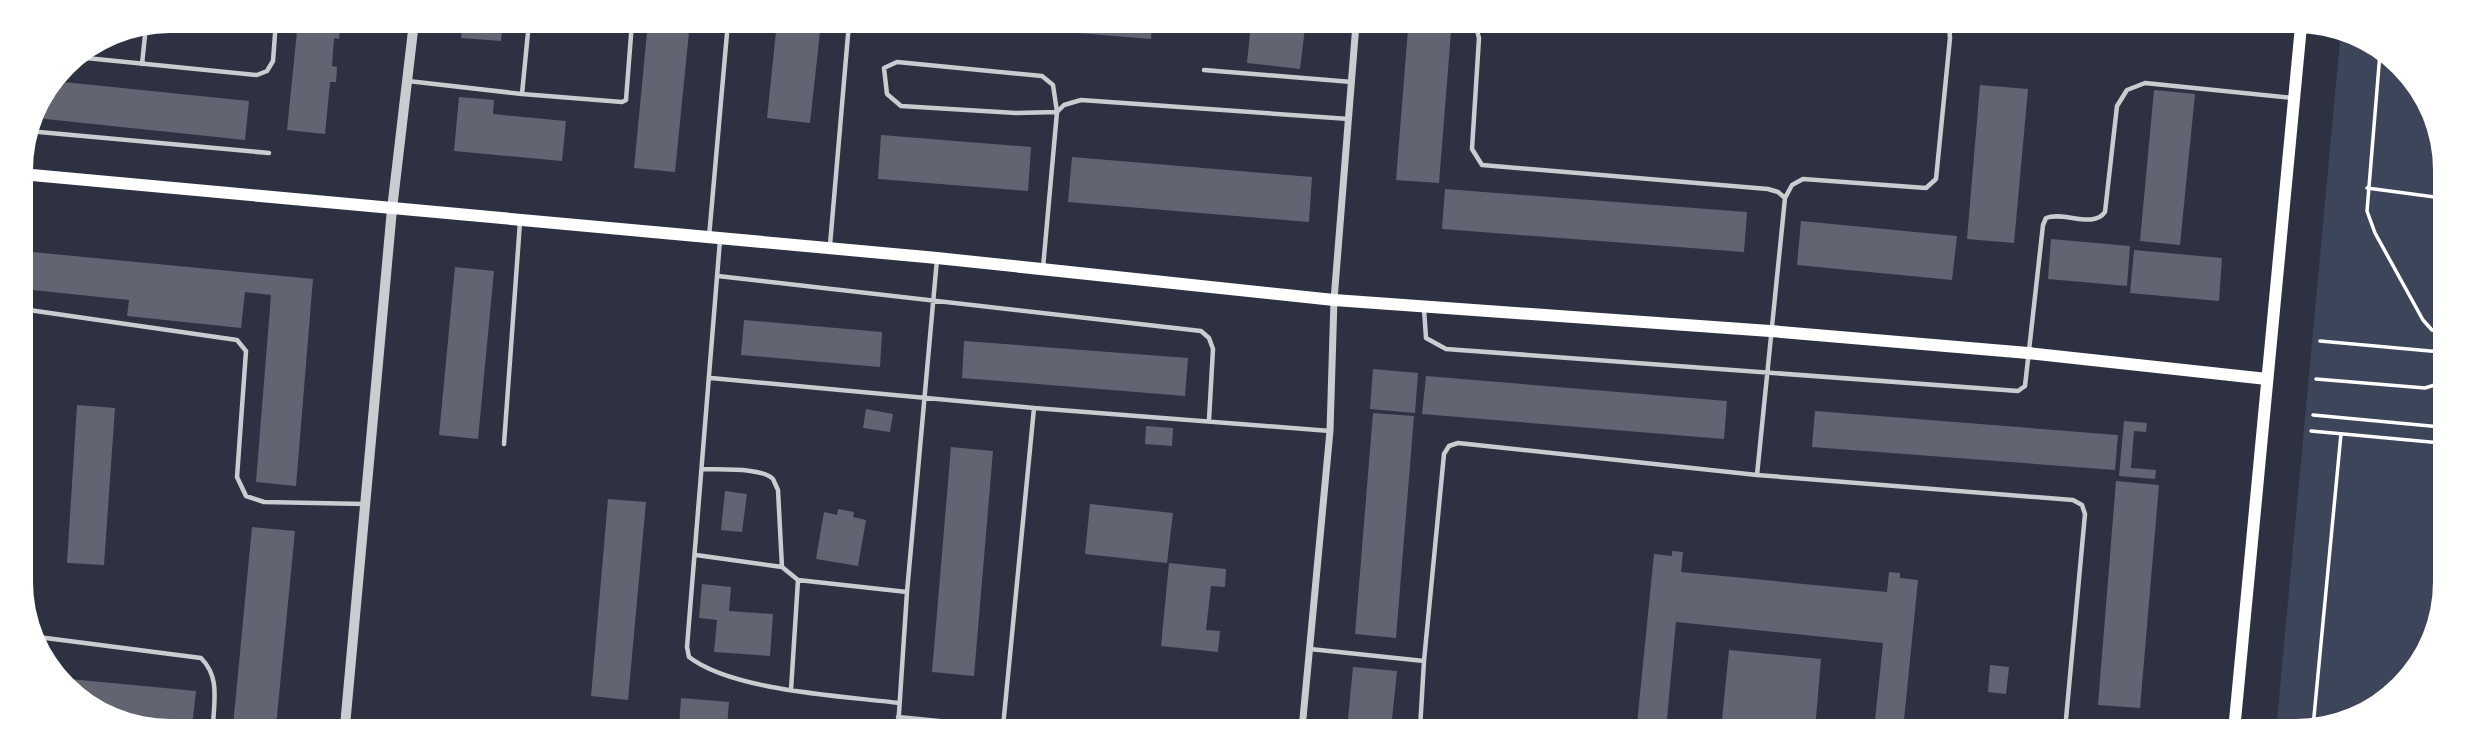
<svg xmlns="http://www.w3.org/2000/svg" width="2466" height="752" font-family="Arial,sans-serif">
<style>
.green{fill:#3c4559}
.building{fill:#626471}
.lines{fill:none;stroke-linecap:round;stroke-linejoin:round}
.path{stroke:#fff;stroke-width:3.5}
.service{stroke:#caccd0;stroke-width:4.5}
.minor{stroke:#caccd0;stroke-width:7}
.tertiary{stroke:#caccd0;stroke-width:10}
.secondary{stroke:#fff;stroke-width:12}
</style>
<rect width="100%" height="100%" fill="#2d3142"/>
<!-- green -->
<path class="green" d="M2341 30 2402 65 2442 142 2440 620 2394 694 2305 731H2276Z"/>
<!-- building -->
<path class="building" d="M298 21H341L339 39 334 38 332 66 337 67 336 82H330L325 134 287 130Z
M463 22H503L501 41 461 38Z
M648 22H690L675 172 634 168Z
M777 22 821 23 810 123 767 118Z
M981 23H1152L1151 39 981 25Z
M1251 23 1305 28 1300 69 1247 63Z
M1408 29 1451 32 1439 183 1396 180Z
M54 81 249 101 245 140 36 118 37 107Z
M1980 85 2028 89 2014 243 1967 239Z
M2154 90 2195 94 2180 245 2140 241Z
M459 97 494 100 493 114 566 121 562 161 454 151Z
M881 135 1031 147 1028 191 878 179Z
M1072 157 1312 177 1309 222 1068 202Z
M1445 189 1747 212 1744 252 1442 229Z
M1801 221 1957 236 1952 280 1797 265Z
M2051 239 2130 246 2127 286 2048 279Z
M2134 250 2222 258 2219 301 2130 293Z
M22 251 313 279 296 486 256 482 271 295 245 292 241 328 127 316 129 300 22 289Z
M455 267 494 271 478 439 439 435Z
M744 320 882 332 880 367 741 355Z
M964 341 1188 358 1185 396 962 378Z
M1373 369 1418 373 1415 413 1370 409Z
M1426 376 1727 401 1724 439 1422 414Z
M77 405 115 408 104 565 67 563Z
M866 409 893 414 890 432 863 428Z
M1815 411 2118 435 2115 470 1812 447Z
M1373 413 1414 416 1396 638 1355 634Z
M2124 421 2147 423 2146 432 2134 431 2131 468 2156 470 2155 479 2119 476Z
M1146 426 1173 428 1172 446 1145 444Z
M951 447 993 451 974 676 932 672Z
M2116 481 2159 485 2140 708 2098 705Z
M725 491 747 494 742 532 721 530Z
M608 499 646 502 628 700 591 696Z
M1090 504 1173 513 1167 563 1085 554Z
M838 509 854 512 853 517 866 520 858 566 816 559 824 512 837 515Z
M252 527 295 531 276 726H233Z
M1672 551 1683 552 1681 572 1887 592 1889 572 1900 573V578L1918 580 1903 730H1874L1883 643 1676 622 1666 729H1655V725L1637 724 1654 554 1672 556Z
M1169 563 1226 569 1225 587 1211 586 1206 630 1220 631 1218 652 1161 646Z
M702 584 731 587 729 611 773 614 770 656 714 652 717 620 699 618Z
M1729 650 1821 659 1815 730 1721 729Z
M1990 665 2009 667 2006 694 1988 692Z
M1353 667 1397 671 1391 729H1347Z
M59 678 196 691 192 726 131 725 64 687Z
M681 698 729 702 727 727H679Z"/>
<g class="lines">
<!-- path -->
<path class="path" d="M2380 53 2367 211 2375 233 2423 320 2432 330 2441 334
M2367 188 2442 198
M2320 341 2441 352
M2316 379 2425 388 2441 383
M2313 415 2441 427
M2311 431 2441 443
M2441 443V433
M2313 727 2341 434"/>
<!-- service -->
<path class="service" d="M1472 24 1476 27 1479 38 1472 149 1482 165 1768 189 1778 192 1785 198 1757 475
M76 57 257 75 267 71 273 61 276 21
M897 62 1042 76 1053 85 1057 112 1016 113 901 106 887 94 884 68Z
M142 64 146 26
M1204 70 1352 82
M408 81 522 94 622 102 626 100 632 22
M522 94 529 22
M28 131 269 153
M1785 198 1792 185 1803 179 1926 188 1936 179 1950 38 1949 25
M709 237 728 22
M720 240 687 647 689 657C733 691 843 696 899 703
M830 245 849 23
M1043 268 1057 112 1064 105 1081 100 1349 119
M718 276 1201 331 1209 338 1213 349 1209 420
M22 309 237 340 246 351 237 477 246 496 264 502 365 504
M1424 309 1426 338 1446 349 2018 391 2025 386 2043 225 2046 218C2064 211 2093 229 2105 212L2117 106 2127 90 2145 83 2293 98
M711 378 1034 408 1330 431
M504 444 520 222
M703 469C720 470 761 467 773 479 774 481 777 488 778 490L782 567 798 580 791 690
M696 555 782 567
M798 580 907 592
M38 637 201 658C220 677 214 700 213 726
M1310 649 1424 661
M898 717 1010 728
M1003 727 1034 408
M898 728 907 592 937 259
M1420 729 1424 661 1444 454 1449 446 1458 443 1757 475 2073 500 2082 505 2085 514 2065 730"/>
<!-- minor -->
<path class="minor" d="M1302 729 1330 431 1334 300 1356 24"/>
<!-- tertiary -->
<path class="tertiary" d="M345 726 392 209 414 22"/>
<!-- secondary -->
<path class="secondary" d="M21 174 937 258 1334 300 1770 331 2028 353 2267 379
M2234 731 2301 26"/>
</g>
<!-- crop -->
<path d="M0 0H2466V752H0ZM170 33H2296A137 137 0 0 1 2433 170V582A137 137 0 0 1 2296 719H170A137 137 0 0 1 33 582V170A137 137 0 0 1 170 33Z" fill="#fff" fill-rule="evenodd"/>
</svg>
